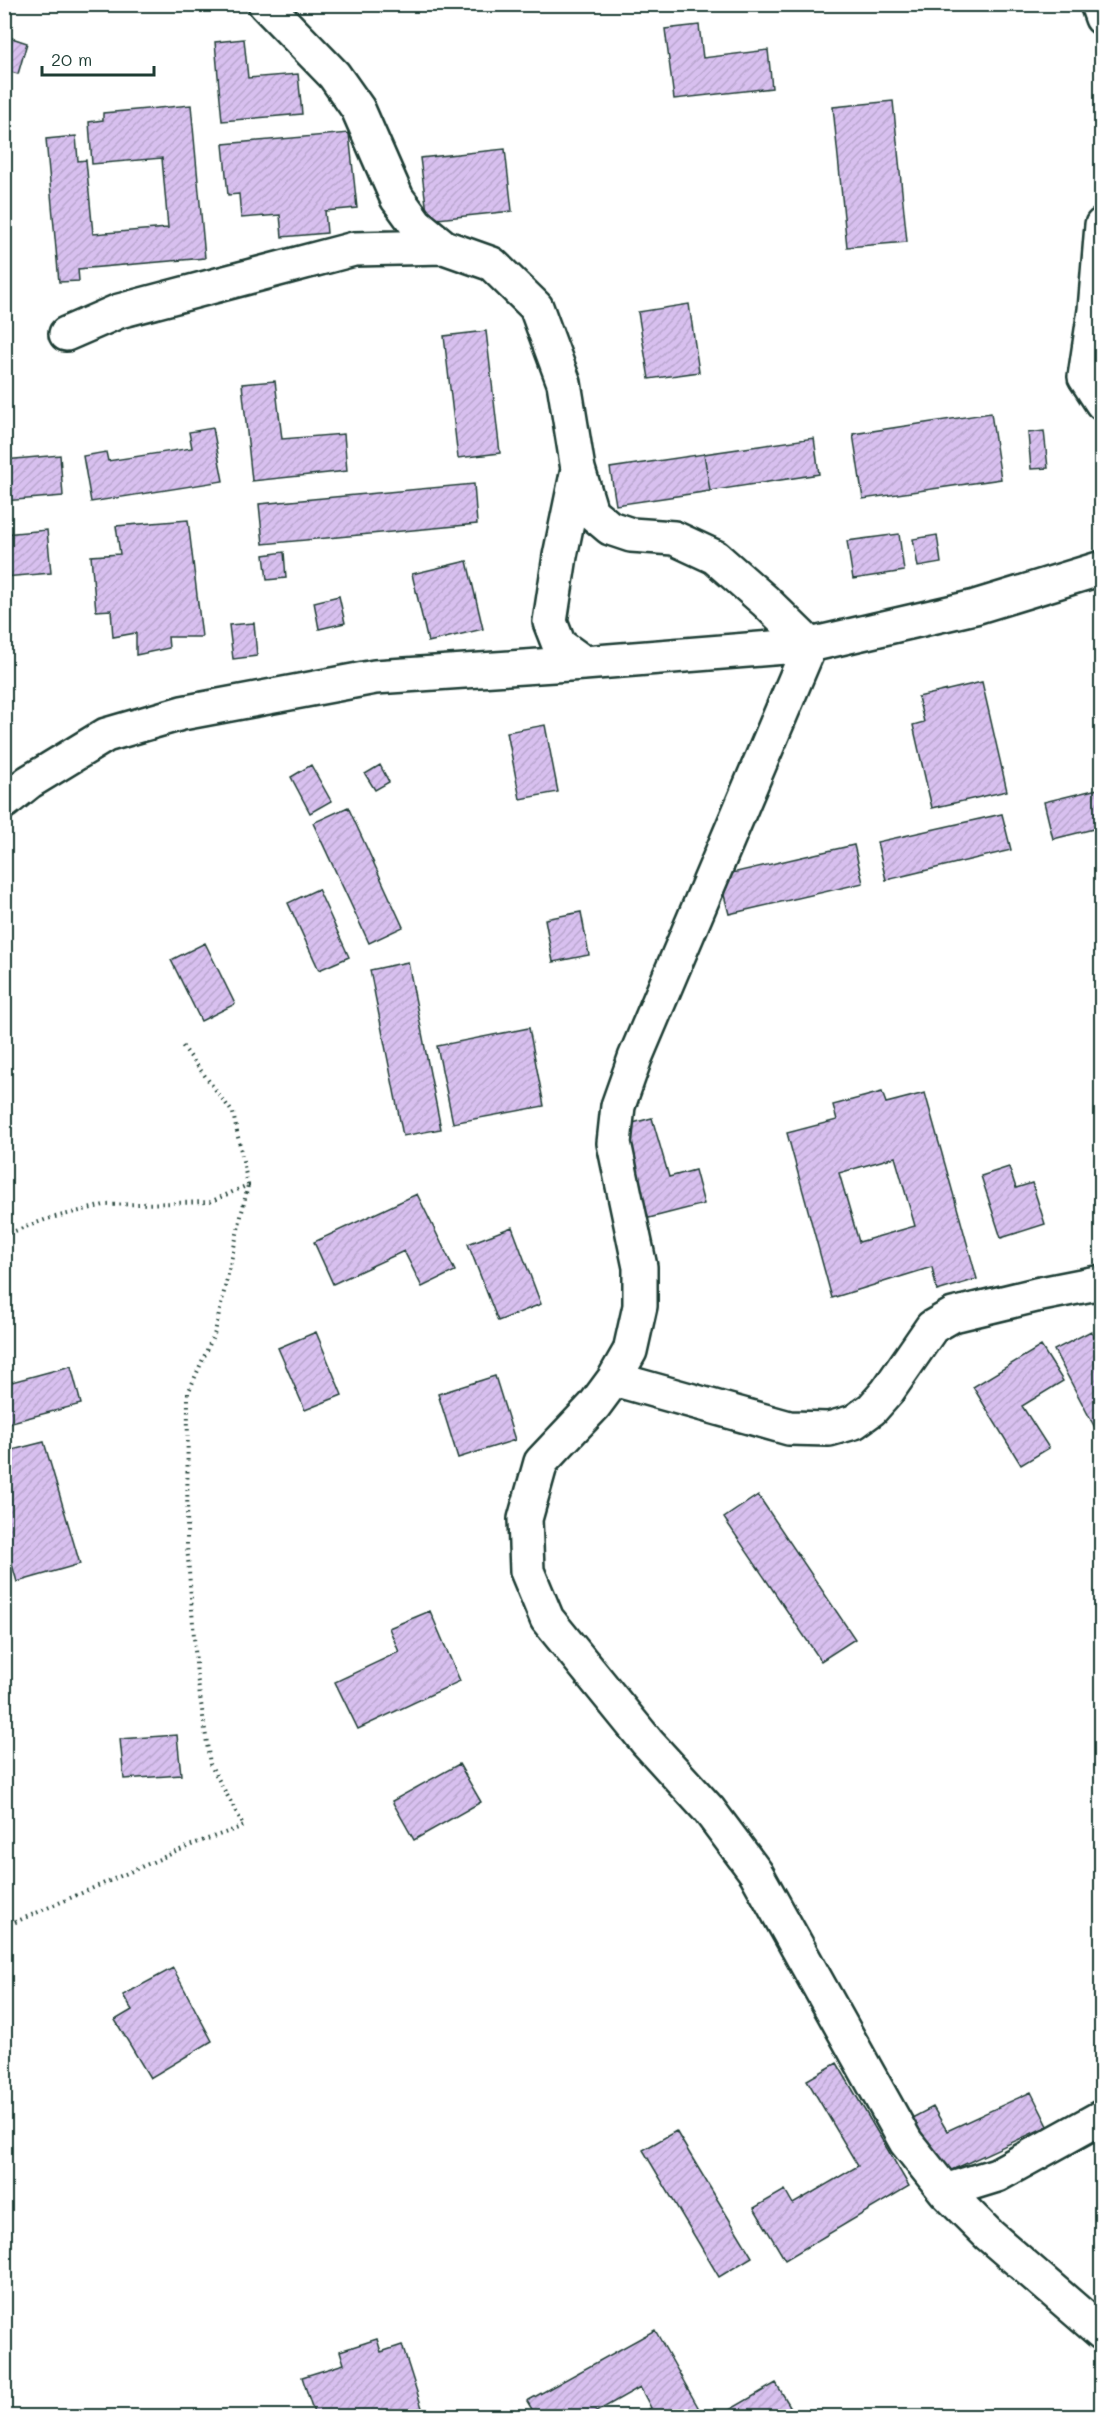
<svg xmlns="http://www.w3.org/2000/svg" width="1106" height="2421" font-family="Mali,sans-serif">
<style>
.building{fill:url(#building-hatch);stroke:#1f3d34;stroke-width:1.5;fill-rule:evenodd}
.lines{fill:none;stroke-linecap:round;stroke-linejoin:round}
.minor-casing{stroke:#1f3d34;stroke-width:38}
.path{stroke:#1f3d34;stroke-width:4;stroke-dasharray:1.5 4.5;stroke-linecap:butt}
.minor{stroke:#fff;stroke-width:33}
</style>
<defs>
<pattern id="building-hatch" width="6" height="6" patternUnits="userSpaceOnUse" patternTransform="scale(1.5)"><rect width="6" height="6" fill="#d8c0ef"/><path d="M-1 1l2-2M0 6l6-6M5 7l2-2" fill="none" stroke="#b9a6ce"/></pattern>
</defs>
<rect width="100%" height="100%" fill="#fff"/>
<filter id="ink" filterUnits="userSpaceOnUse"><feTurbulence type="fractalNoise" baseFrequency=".0167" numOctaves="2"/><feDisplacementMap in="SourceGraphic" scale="12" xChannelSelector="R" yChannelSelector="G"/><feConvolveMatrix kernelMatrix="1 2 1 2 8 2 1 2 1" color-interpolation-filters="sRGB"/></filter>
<g filter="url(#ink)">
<!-- building -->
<path class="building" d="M699 25 703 58 768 50 772 88 674 99 665 29Z
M9 37 27 43 18 74 4 70V51Z
M244 39 248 78 298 74 302 114 222 121 215 42Z
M893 101 907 242 847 247 833 107Z
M191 105 205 258 78 269 79 281 59 282 46 139 76 136 78 161 86 160 93 234 168 228 162 158 92 164 89 122 103 120V113Z
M349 133 357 208 325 211 327 233 282 237 280 215 241 218 239 194 228 195 223 144Z
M505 149 512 211 428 220 420 158Z
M689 304 699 372 649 379 638 312Z
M486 331 500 453 458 458 444 336Z
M275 381 282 439 344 434 347 471 252 481 242 384Z
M991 413 1001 479 863 499 853 434Z
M213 428 223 481 91 502 83 456 106 452 108 461 192 448 189 432Z
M1044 431 1048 468 1031 469 1028 433Z
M814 438 819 474 710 491 704 454Z
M704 454 710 491 616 505 610 468Z
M60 455 63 496 4 501V460Z
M474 484 477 524 263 544 259 504Z
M188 520 202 637H168L169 648 136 655V633L113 637 111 610 96 611 91 556 120 554 116 526Z
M47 530 51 573 4 577V534Z
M899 534 904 571 853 579 847 541Z
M937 535 941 563 918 567 913 539Z
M284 552 286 578 267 580 264 555Z
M467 561 483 629 428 642 412 574Z
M339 596 345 623 319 629 314 602Z
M254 623 257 656 233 659 229 625Z
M982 682 1007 791 932 808 913 725 924 722 918 697Z
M545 725 558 792 520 799 507 732Z
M311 765 331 801 310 813 291 777Z
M380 765 389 782 375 790 365 774Z
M1102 788V827L1053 839 1044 802Z
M348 807 403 927 369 943 313 823Z
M1002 814 1011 850 886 880 877 842Z
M854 845 863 883 729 914 719 876Z
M318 889 349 957 319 970 288 903Z
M581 912 589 955 553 962 545 919Z
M205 943 235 1004 201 1021 171 960Z
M408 962 441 1129 403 1136 370 970Z
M529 1028 544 1106 453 1123 437 1046Z
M882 1092 886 1103 925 1093 977 1279 937 1291 932 1267 832 1298 787 1133 837 1120 833 1105ZM895 1157 915 1226 859 1242 839 1173Z
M652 1118 669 1177 695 1170 704 1204 645 1219 621 1126Z
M1009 1167 1016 1188 1032 1183 1045 1224 1001 1238 981 1176Z
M417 1194 455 1271 422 1287 404 1251 333 1284 314 1242Z
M512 1227 541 1304 498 1321 468 1244Z
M1091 1331 1102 1352V1441L1054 1350Z
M316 1332 342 1395 305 1410 278 1348Z
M1041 1346 1063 1381 1022 1406 1049 1448 1021 1465 973 1387Z
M71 1366 81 1404 4 1424V1384Z
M495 1376 515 1440 458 1458 438 1394Z
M44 1442 80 1564 17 1582 4 1537V1452Z
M758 1495 855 1639 821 1661 724 1518Z
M430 1611 460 1681 358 1729 335 1682 399 1652 389 1628Z
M177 1735 181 1775 124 1779 120 1739Z
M459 1764 481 1802 414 1840 392 1801Z
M173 1968 212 2041 150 2078 115 2020 132 2010 123 1995Z
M837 2063 909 2186 785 2260 754 2208 785 2190 793 2204 858 2166 807 2080Z
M1031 2092 1048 2126 941 2175 910 2119 933 2107 947 2131Z
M676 2131 752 2257 719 2277 643 2150Z
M655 2330 703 2416H635L651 2408 640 2387 589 2416H536L527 2401Z
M377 2339 381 2352 402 2345 423 2411 406 2416H315L302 2377 344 2364 340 2351Z
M776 2383 796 2416H719Z"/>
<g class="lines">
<!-- minor casing -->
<g class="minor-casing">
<path id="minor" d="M1097 4 1102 18
M1102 225 1095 310 1085 377 1102 403
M444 247 492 264 536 307 564 383 578 469 560 556 550 622 559 645 584 663
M66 334 119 311 354 249 444 247 416 224 397 198 358 109 334 75 265 4
M578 469 591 512 610 528 631 535 674 538 715 557 765 601 810 645 635 1058 618 1106 614 1143 640 1267V1306L630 1351 614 1379 594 1406 541 1462 525 1519 527 1571 547 1619 647 1742 709 1810 756 1873 906 2142 945 2191 989 2235 1102 2333
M4 802 29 782 106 735 182 713 375 677 584 663 810 645 975 607 1102 568
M614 1379 789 1428 829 1429 854 1422 872 1409 887 1392 932 1327 953 1315 1036 1295 1102 1282
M945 2191 997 2175 1102 2117"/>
</g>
<!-- path -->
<path class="path" d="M4 1235 47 1219 104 1205 210 1202 248 1185 233 1113 181 1044
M4 1927 196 1843 244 1826 210 1764 197 1676 187 1545 188 1393 215 1332 248 1185"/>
<!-- minor -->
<use href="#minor" class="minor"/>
</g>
</g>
<!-- margin -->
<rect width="1106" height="2421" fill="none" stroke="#fff" stroke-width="24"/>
<rect x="12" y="12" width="1082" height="2397" fill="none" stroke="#1f3d34" stroke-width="2" filter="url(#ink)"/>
<!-- scale -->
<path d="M42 66v9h112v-9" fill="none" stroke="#1f3d34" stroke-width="3"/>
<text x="51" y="66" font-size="18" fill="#1f3d34" stroke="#ffffff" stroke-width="4.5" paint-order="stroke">20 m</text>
</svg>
